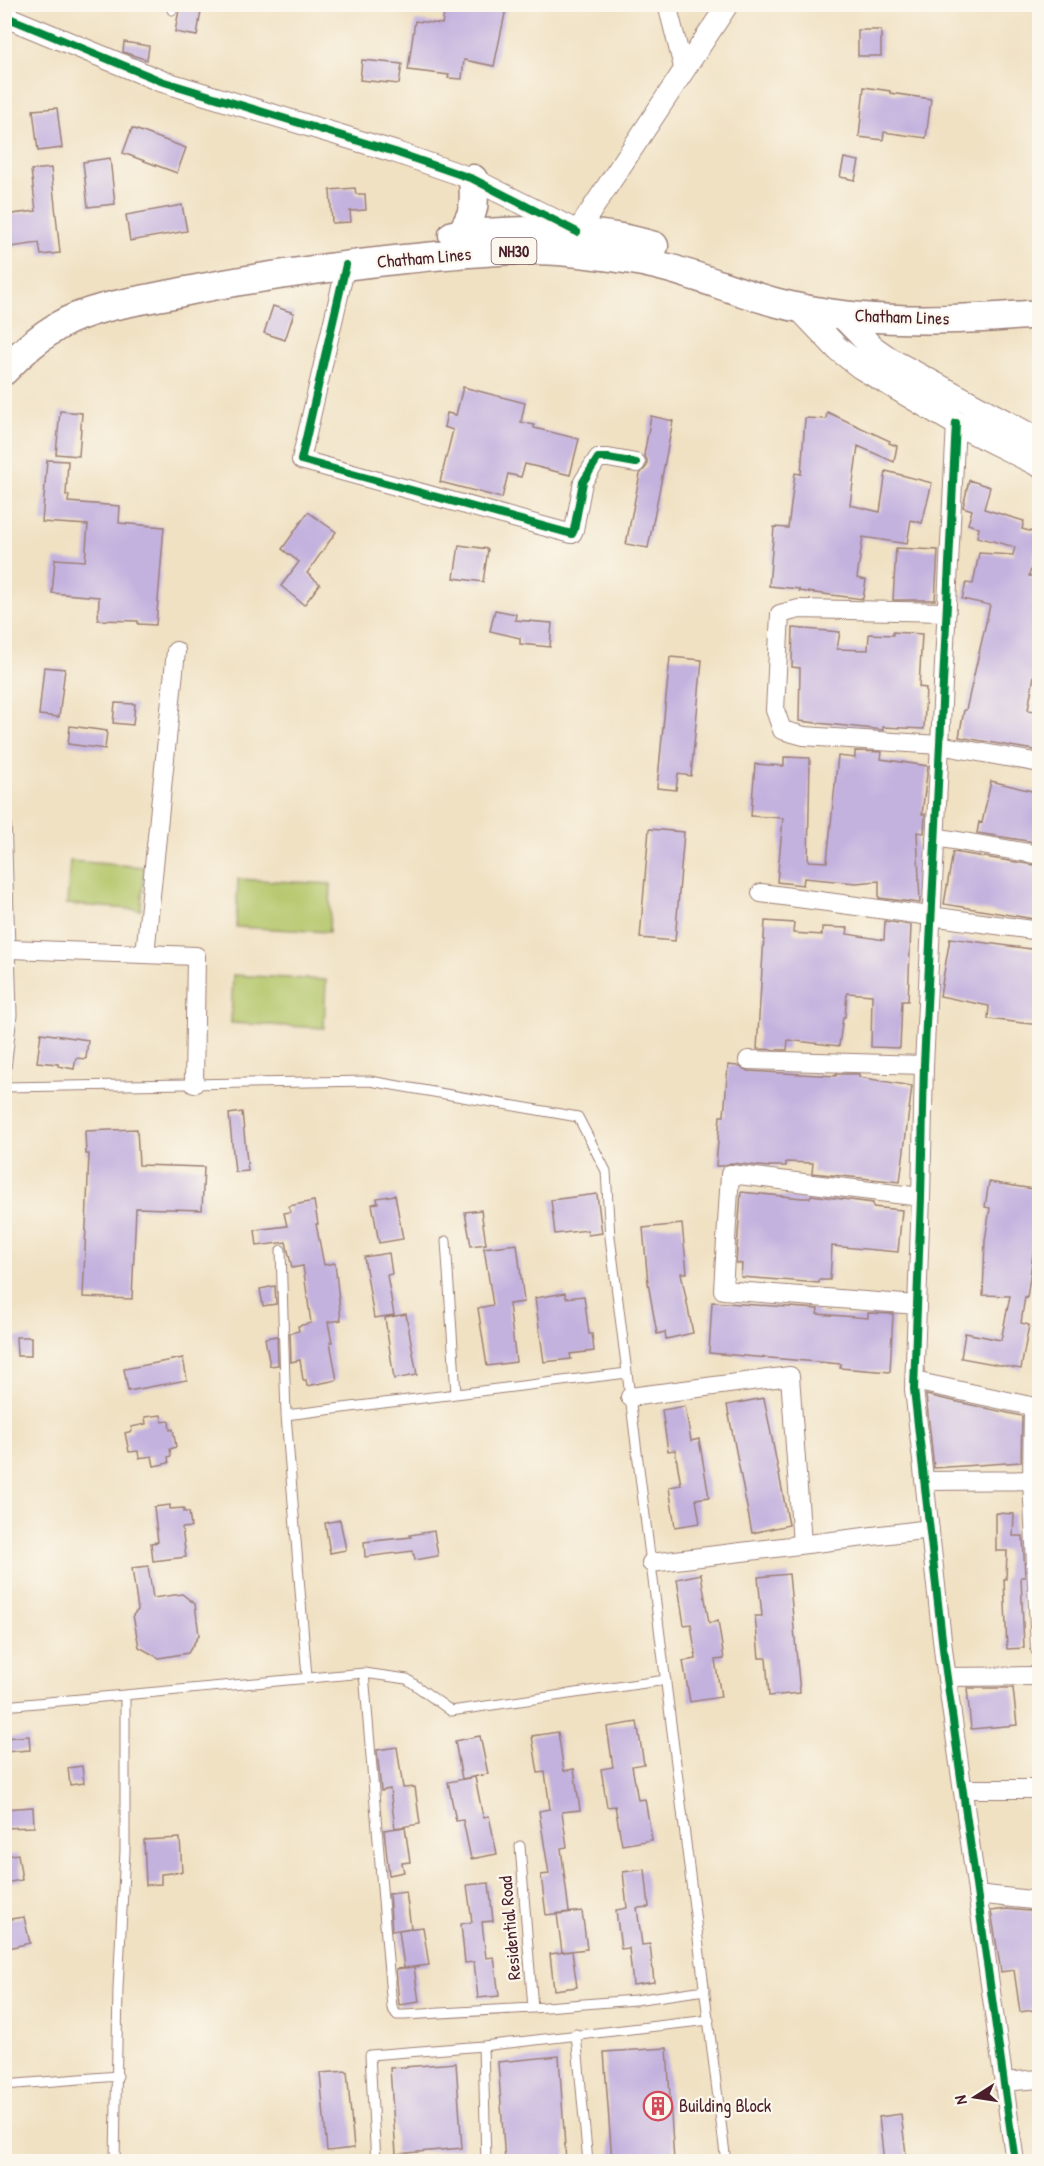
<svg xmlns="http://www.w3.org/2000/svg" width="1044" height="2166" font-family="'Patrick Hand',sans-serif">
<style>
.green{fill:#b3c669;stroke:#7e724a;stroke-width:1.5}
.building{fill:#c3b1de}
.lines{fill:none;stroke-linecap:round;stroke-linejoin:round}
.service-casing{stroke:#9d8077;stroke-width:11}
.minor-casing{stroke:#9d8077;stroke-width:20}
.tertiary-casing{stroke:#9d8077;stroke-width:23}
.secondary-casing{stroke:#9d8077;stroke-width:26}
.trunk-casing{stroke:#9d8077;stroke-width:31}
.service{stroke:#fff;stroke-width:9}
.minor{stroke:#fff;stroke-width:18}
.tertiary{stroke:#fff;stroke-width:21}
.secondary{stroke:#fff;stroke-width:24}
.trunk{stroke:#fff;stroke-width:28}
.cycleway-casing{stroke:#fbf7ec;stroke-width:11}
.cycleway{stroke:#00873e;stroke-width:8}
.labels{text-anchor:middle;stroke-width:4.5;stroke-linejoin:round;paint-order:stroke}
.shield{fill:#fbf7ec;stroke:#7f6065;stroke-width:1.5}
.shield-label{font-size:16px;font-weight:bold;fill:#4a1f2b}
.street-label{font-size:18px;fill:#4a1f2b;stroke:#fbf7ec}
.poi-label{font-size:18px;fill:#4a1f2b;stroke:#fbf7ec;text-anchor:start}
</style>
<rect width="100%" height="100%" fill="#fbf7ec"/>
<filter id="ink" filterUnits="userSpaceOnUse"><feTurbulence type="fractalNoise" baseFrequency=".0167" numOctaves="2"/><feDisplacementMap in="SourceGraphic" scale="12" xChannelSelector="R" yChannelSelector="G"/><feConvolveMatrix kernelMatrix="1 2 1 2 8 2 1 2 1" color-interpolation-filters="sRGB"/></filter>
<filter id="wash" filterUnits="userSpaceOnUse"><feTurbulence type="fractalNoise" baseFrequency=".008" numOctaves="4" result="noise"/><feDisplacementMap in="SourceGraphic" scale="24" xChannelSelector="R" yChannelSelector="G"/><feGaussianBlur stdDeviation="1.35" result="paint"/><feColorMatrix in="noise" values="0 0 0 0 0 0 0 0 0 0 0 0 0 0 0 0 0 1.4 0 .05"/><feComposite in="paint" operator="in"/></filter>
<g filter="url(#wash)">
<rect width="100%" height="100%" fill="#f0e1c3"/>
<!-- green -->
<path class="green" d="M70 861 144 867 141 910 67 904Z
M238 879 331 884 329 932 236 927Z
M233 975 326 980 324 1028 231 1023Z"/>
<g id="blocks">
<!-- building -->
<path class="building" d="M180 4H202L197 36 175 32Z
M446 4H507L494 66 464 60 462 79 448 78 449 75 408 70 415 21 442 24Z
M858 30H881V56H858Z
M124 42 149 46 147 60 123 52Z
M362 60 402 64 399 84 360 80Z
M864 87 890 91V93L931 99 926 138 884 132 883 140 859 137Z
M57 108 62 148 38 151 33 110Z
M132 128 186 148 177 173 123 153Z
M110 158 115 204 88 207 83 162Z
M844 158 859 161 855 180 840 177Z
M51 168 60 253 41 255 39 243 4 248V215L36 211 31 170Z
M355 188 356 194H365L366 210 350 211 351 222 332 223 330 190Z
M182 205 187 231 130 241 126 215Z
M273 306 294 313 285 340 264 333Z
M463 387 525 403 521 422 534 425V428L579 439 570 475 525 464 521 477 508 474 502 498 440 482 453 430 444 427 447 413 456 415Z
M60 411 82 413 79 456 56 454Z
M827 412 890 441 889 443 897 446 894 462 858 446 850 505 880 512 886 471 932 483 922 523 911 520 907 544 863 537 857 578 866 580 863 599 799 591V589L769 586 774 527 788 528 795 473 801 474 805 418 826 419Z
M651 416 673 421 648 548 626 544 640 474 647 466V460L644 455Z
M47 460 68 461 66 495H69L68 502 120 506 119 523 164 527 156 625 138 624V621L98 620 99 597 52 593 55 559 85 561 88 525 42 522Z
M969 480 990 487 984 509 1024 521 1022 529 1040 534 1029 576 1040 578V660L1037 659 1028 710 1040 712 1037 740H1040V751L959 737 964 710H966L990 605 962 599 966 583 973 584 979 553 1013 555 1015 547 977 537 979 528 968 524 972 510 963 507Z
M308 512 336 532 307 573 320 584 304 605 281 586 299 562 282 549Z
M459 545 488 549 483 582 454 578Z
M896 548 938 550 935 600H893Z
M495 610 516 614 515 620 552 623 550 647 520 644V638L490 631Z
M793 628 840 632 837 649 868 650 869 634 893 635V632L922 634 919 687 926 688 924 729 883 727V730L799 721 800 668 792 667Z
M670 657 702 660 691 776 678 774 676 790 657 788Z
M44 667 65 669 59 717 39 715Z
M115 703 135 704 133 725 113 723Z
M70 726 107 731 105 749 68 744Z
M855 751 882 752 881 759 928 766 922 814H925L924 833 917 832 920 903 879 898V881L856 883 804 878 803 885 777 882 783 818 751 816 755 764 784 766V757L810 758 808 861 827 862 838 756 855 758Z
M991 781 1040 793V843L977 833 979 822 982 823Z
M649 829 684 832 675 941 640 938Z
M953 852 1040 866V920L944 904Z
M765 921 794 923 793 933 822 935V927L848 928 847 934 884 940 885 921 911 925 908 1001H902L900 1048 871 1047 872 995 847 993 845 1017H843L839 1046 788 1040 787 1050 757 1049Z
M950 938 1038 950 1036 960 1040 961V1025L988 1019 989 1006 940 996Z
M41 1033 88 1040 86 1059 76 1058 74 1069 58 1066V1064L37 1062Z
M728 1065 738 1066 748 1071 836 1076V1074H859V1077L912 1086 900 1182 812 1173 813 1163 786 1162V1166H769V1167L731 1163 723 1166H716L720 1116H724Z
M242 1112 248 1171 235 1172 229 1114Z
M137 1129 139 1165 204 1167 202 1210 136 1208 132 1299 83 1297 89 1154H86L85 1131Z
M989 1182 1040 1190V1255L1033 1254 1027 1298 1025 1297 1021 1323 1029 1325 1021 1369 961 1358 965 1333 1001 1340 1010 1296 983 1295 985 1241 990 1208 985 1207Z
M741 1192 802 1198H810L811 1195 873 1203V1207L902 1210 898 1252 832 1246 830 1280H819V1283L741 1277 742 1264 736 1263Z
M597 1194 602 1233 588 1235 587 1230 555 1234 551 1200Z
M395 1195 403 1239 379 1243 372 1204 378 1203 377 1198Z
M314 1201 318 1224H316L324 1265 335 1263 341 1320 328 1322 332 1342H330L337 1380 307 1386 306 1380H303L300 1360 291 1362 290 1333 299 1331 298 1326 311 1323 303 1266 292 1268 286 1242 257 1246 255 1230 287 1226 284 1213 290 1212 289 1206Z
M481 1210 486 1244 471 1246 465 1212Z
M682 1224 687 1273H681L693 1333 666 1339 665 1332 657 1334 648 1283 643 1228Z
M517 1244 524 1302 509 1304 516 1362 487 1366 478 1308 493 1305 484 1248Z
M389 1253 392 1274 387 1275 394 1315 374 1318 364 1257Z
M275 1286 276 1304 263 1306 260 1289Z
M565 1293 566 1298 584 1296 589 1334H592L594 1351 570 1354 571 1359 544 1362 535 1298Z
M712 1302 818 1309 817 1314 868 1318V1313L893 1314 890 1372 840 1368 841 1364 709 1353Z
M406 1314 417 1375 394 1379 385 1318Z
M277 1336 278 1365 270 1366 265 1338Z
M16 1337H31V1356H17Z
M183 1358 187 1380 128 1391 124 1369Z
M926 1395 1022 1416 1021 1462 934 1468Z
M764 1398 789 1525 752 1533 727 1405Z
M685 1406 691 1441 699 1439 709 1497 696 1499 700 1523 675 1527 669 1487 681 1485 675 1450 668 1451 662 1410Z
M161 1415 162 1422 169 1421 170 1430 173 1429 176 1447 170 1449 171 1456 168 1457 169 1463 154 1466 152 1456 139 1458 138 1451 129 1452 125 1433 132 1431 131 1427 146 1424 145 1417Z
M170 1505V1509L184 1508V1512H189L191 1527 182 1528 186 1557 153 1561 151 1543 158 1542 154 1507Z
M996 1513 1014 1514 1013 1536H1023L1025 1577H1021L1024 1648 1007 1649 1004 1579H1006L1007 1551H996Z
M340 1520 346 1550 330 1553 325 1523Z
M434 1531 438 1556 415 1560 413 1551 365 1557 364 1542 411 1537 410 1535Z
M148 1566 153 1598 182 1594 195 1604 199 1635 188 1653 159 1658 139 1647 133 1615 138 1610 132 1568Z
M701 1574 709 1623 718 1621 724 1659 715 1660 721 1697 690 1702 683 1661 696 1659 691 1624 684 1625 677 1579Z
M789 1574 800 1693 769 1696 766 1658H759L755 1616H762L758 1577Z
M967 1688H1013L1017 1725 971 1729Z
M637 1722 644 1764 632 1766 638 1800 645 1799 652 1840 622 1845 615 1806 607 1807 601 1769 613 1767 607 1727Z
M558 1732 564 1771 574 1769 580 1810 562 1812 567 1847 561 1848 569 1912 546 1915 541 1875 549 1874 539 1811 550 1809 545 1772 538 1773 532 1736Z
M29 1736 30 1750 4 1752V1738Z
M480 1736 488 1774 462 1779 455 1741Z
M397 1747 403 1788 415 1787 420 1824 395 1828 390 1789 381 1791 377 1750Z
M82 1766 84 1783 70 1785 68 1768Z
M475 1777 483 1817 489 1816 497 1854 471 1859 463 1820 456 1821 448 1782Z
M33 1807 34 1827 4 1828V1809Z
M405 1827 410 1862 402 1863 404 1872 389 1875 384 1830Z
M180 1838 182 1872 161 1874V1884L146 1885 144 1840Z
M18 1854 22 1880 4 1883V1856Z
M645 1869 649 1907 637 1908 642 1945 650 1944 654 1982 633 1985 629 1948 621 1949 616 1910 627 1908 623 1872Z
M489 1883 493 1921 482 1922 486 1958 494 1957 499 1996 478 1998 474 1962 465 1963 461 1924 472 1922 467 1885Z
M406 1892 411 1928 392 1931 389 1894Z
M1007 1909 1040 1912V1940H1034L1040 1976V2009L1020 2012 1014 1970 1001 1972 991 1911Z
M582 1911 587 1949 562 1952 557 1914Z
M24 1917 30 1943 4 1949V1920Z
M423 1927 429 1965 404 1968 399 1930Z
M572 1951 577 1987 554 1990 550 1954Z
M414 1967 419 2002 399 2005 396 1969Z
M667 2048 674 2162H612L604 2052Z
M559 2056 566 2162H505L498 2062Z
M456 2063 462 2148 396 2154 390 2068Z
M347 2071 354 2148 327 2151 320 2073Z
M901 2114 907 2162H884L879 2117Z"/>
</g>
</g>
<g filter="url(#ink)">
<use href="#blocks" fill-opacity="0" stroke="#9d8077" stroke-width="1.5"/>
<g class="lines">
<!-- service casing -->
<g class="service-casing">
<path id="service" d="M172 10 173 4
M4 750 12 1015 4 1087
M4 1087 370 1081 578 1117 606 1171 610 1237 726 2162
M446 1241 456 1394
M281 1250 286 1415
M364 1673 392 2008 397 2015H404L533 2008
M307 1677 286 1415 627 1373
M4 1706 364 1673 407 1679 451 1711 666 1680
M520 1846 533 2008 635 2000 705 1990
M576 2034 588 2162
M483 2046 486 2162
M4 2085 118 2076
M115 2162 118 1988 125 1851V1696
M376 2162 370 2055 483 2046 709 2020"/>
</g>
<!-- minor casing -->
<g class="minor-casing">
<path id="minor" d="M667 4 684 71
M346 265 301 460 572 534 574 530 583 482 598 458H608L636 463
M956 423 924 1065 921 1197 914 1389 944 1657 1015 2162
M947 612 799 609 780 614 775 710 782 730 804 736 939 745 1040 763
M935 837 1040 855
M761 893 1040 931
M10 949 196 956 194 1084
M145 954 176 651
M748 1060 924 1065
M917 1305 723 1290 730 1174 921 1197
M914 1381 1040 1408
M630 1397 790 1376 802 1544
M1033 1407 1032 1480 1040 1649
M924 1481 1040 1480
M651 1563 930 1529
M947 1677 1040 1676
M963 1789H1040
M977 1894 1040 1901
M1004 2082 1040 2079"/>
</g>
<!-- tertiary casing -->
<g class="tertiary-casing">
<path id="tertiary" d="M4 16 161 81 395 152 473 179 573 229
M575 243 577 232 728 4"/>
</g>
<!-- secondary casing -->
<g class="secondary-casing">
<path id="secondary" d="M799 308 838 349 861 367 956 423 1040 465
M840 314 872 347 892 361 1040 441"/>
</g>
<!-- trunk casing -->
<g class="trunk-casing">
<path id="trunk" d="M453 235C521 230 589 226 654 246
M460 235C475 212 475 206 473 179
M4 371C20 354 38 338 58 326 94 305 141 301 182 292 255 277 329 267 404 259 447 255 490 250 533 250 561 250 590 254 618 258 673 264 725 289 778 303 863 325 953 321 1040 314"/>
</g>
<!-- service -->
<use href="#service" class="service"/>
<!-- minor -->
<use href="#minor" class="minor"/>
<!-- tertiary -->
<use href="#tertiary" class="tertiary"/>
<!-- secondary -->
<use href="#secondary" class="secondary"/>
<!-- trunk -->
<use href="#trunk" class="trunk"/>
<!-- cycleway casing -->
<g class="cycleway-casing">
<path id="cycleway" d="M4 16 161 81 395 152 473 179 577 232
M346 265 301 460 572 534 574 530 583 482 598 458H608L636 463
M956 423 924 1065 921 1197 914 1389 944 1657 1015 2162"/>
</g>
<!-- cycleway -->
<use href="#cycleway" class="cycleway"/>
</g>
</g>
<!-- icons -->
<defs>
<g id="building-ring" transform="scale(1.5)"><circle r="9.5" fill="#fbf7ec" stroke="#d1495b" stroke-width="1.5"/><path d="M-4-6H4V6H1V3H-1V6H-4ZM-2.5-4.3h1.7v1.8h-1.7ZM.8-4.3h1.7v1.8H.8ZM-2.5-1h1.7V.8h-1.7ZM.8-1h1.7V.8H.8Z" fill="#d1495b"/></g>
</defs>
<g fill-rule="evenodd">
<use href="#building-ring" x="658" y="2106"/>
</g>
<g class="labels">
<!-- shield labels -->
<rect class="shield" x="491.5" y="238" width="45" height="26" rx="4.5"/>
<g class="shield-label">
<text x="514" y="257">NH30</text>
</g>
<!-- street labels -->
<g class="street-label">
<text transform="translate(424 258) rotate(-5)" y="6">Chatham Lines</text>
<text transform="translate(902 317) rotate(2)" y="6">Chatham Lines</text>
<text transform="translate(510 1928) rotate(-95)" y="6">Residential Road</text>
</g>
<!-- poi labels -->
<g class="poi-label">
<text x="679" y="2112">Building Block</text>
</g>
</g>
<!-- margin -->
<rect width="1044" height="2166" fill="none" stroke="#fbf7ec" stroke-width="24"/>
<!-- north arrow -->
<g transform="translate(975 2097) rotate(258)" stroke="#fbf7ec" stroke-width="4.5" paint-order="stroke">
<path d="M0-4.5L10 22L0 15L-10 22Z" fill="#4a1f2b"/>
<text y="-9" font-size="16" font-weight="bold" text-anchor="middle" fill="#4a1f2b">N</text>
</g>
</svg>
